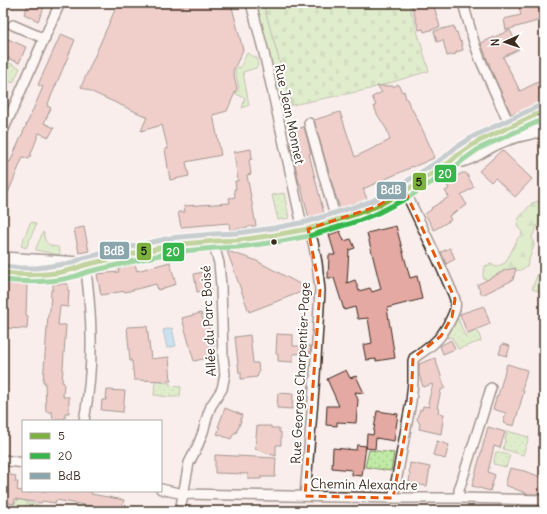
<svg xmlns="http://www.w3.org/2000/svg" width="547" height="514" font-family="Delius,sans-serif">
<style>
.grass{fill:#c0eaa6;stroke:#7e8a62}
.forest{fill:url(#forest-firs);stroke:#7e8a62}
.cemetery{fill:url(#cemetery-stones);stroke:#7e8a62}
.park{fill:url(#park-dots);stroke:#7e8a62}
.water{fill:url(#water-ripples);stroke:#6e8e9d}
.building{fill:#e4a9a3;stroke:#3b2a1e}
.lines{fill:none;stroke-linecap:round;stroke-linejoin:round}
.street-casing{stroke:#3b2a1e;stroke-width:12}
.secondary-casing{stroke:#3b2a1e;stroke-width:16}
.street{stroke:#fff;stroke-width:9}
.secondary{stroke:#fff;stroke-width:13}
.bus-1-casing{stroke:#fff;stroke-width:8}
.bus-2-casing{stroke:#fff;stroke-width:8}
.bus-3-casing{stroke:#fff;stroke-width:8}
.bus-1{stroke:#7cb140;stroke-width:5}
.bus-2{stroke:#36b64b;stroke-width:5}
.bus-3{stroke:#8aa5ab;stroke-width:5}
.marked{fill:none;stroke:#e8590c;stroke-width:3;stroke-dasharray:8 5;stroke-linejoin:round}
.bus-dot{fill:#3b2a1e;stroke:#fff;stroke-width:1.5}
.labels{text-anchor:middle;stroke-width:4;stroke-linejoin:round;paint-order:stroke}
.street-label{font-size:13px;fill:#3b2a1e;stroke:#fff}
.line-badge{stroke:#fff;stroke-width:1.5}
.badge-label{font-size:11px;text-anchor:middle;font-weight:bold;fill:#fff}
.pale-badge-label{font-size:11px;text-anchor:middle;font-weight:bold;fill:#111}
</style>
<defs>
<pattern id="forest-firs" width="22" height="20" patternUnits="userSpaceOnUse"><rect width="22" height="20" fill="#c0eaa6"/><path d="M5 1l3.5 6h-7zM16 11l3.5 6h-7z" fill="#a6c98e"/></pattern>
<pattern id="cemetery-stones" width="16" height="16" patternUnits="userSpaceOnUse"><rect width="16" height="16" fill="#c0eaa6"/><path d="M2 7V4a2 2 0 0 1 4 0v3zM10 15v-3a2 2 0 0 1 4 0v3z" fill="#a6c98e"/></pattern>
<pattern id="park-dots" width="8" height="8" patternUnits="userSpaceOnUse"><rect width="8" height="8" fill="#c0eaa6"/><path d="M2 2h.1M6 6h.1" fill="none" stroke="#a6c98e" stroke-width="1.8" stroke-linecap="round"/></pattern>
<pattern id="water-ripples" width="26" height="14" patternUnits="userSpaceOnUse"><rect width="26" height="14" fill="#90d0f1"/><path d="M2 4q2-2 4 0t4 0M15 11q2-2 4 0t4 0" fill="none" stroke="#7db3ce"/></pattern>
</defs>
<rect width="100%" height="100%" fill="#faeeed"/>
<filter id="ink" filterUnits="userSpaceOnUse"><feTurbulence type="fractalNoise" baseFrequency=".025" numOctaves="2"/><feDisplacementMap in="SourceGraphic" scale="8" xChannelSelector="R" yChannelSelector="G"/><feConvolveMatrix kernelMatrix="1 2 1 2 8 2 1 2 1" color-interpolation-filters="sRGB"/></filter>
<g filter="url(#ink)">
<!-- grass -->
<path class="grass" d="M256 3H263L292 105 281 107Z
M247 53 257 58 258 65 256 68 243 72 249 105 242 108 245 98 236 94 239 88 235 70 237 67 240 68Z
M33 222 35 223 36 225 26 248 21 246 30 223Z
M43 232 44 233C43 242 50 247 58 247L60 252 59 255 36 250V248Z"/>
<!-- forest -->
<path class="forest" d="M539 201C543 204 544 207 544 212L532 237 534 245 527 266 521 270 512 271 490 281 483 278V273L485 266 491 264 496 267 505 263 509 256 518 238 521 235 522 232 518 228 517 223 519 218 532 203Z
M20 499C24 500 26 502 29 503 37 504 41 506 47 511H12L11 508 16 502Z"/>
<!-- cemetery -->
<path class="cemetery" d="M263 3H409L429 71 366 90 292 105Z"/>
<!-- park -->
<path class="park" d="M3 60 20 68 13 83 3 78Z
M284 193 289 218 278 220 272 195Z
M544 256V293L532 289Z
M458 318 465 336 478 330 481 341 458 349 452 337 447 338Z
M155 382 170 383V386L181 387 180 397H169L154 395Z
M507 431 529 437 523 455 503 449Z
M369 450 394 453 391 471 365 467Z
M496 452 510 455 506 467 493 464Z"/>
<!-- water -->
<path class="water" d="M172 328 176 346 167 348 163 330Z"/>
<!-- building -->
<path class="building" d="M29 3H46L38 21 24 14Z
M118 3H231L243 50 233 71 237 88 227 111 213 115 221 155 186 162 189 176 170 180 165 149H168L162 125 141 131 147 117 81 87Z
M411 3H433L440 27 424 32 423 29 419 30Z
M518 3H539L543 16H540L541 20 506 30 504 19 521 15Z
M454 26 455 32H457L460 42 461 41 463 50 456 52V54L447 56 443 40 437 42 434 31Z
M510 30 519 49 503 57 520 91 544 79V100L528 108 529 109 517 114 516 112 511 114 492 72 481 43Z
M61 34 75 40 47 106 51 108 44 123 54 128 49 137 39 133 29 159 23 157 3 205V165L5 160 10 162 43 87 38 85Z
M8 39 26 47 19 63 3 56V49Z
M398 84 402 92 404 91 406 99H407L409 104 419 122 434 155 433 156 434 158 413 167 412 166 410 168 363 189 367 199 340 208 335 194 314 120 340 112 355 157 390 140 387 130 377 114 374 106 376 105 372 97 382 92 377 86H395Z
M304 127 311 153 309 154 324 214 309 218 300 183H299L290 142 294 141 291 130Z
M251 149 252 159 249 160 251 174 247 175 256 226 230 230 229 223 181 227 178 212H185L184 206 230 203 229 198 235 197 234 189H236L235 181H238L234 152Z
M502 150 532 179 515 197 495 178 491 182 479 171Z
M462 173H466L474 187 461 195 467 205 449 216 451 220 434 230 425 214 432 209 431 208 449 197 445 191 449 189 446 183Z
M396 226 410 278 417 276 422 299 387 308 395 358 376 361V359L366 360 363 345 372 343 368 318 358 319 355 307 344 310 334 278H328L329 255H335L329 235 340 231 344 241 351 239 355 248 349 250 347 283 355 280 359 291 370 288 372 292 381 289 367 233Z
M84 227 89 251 79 253 74 229Z
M450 248 455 259 446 264 441 252Z
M227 251 255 260 309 289 249 312Z
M170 262 176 284 158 290 156 284 125 292V291L101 295 97 274 119 272 118 269 135 264 137 271Z
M516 268 513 280 482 295 477 285 504 271V270Z
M208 271 211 290 197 292 194 274Z
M4 284 27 285 26 315 28 316 27 329 3 328V304Z
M53 284H68V291H69L68 307 60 306 58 325H66L62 382 64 383 63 397H69V413H65V419H53L52 412H46L45 382H43L48 315 50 310 51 290H53Z
M484 306 490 324 467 333 460 314Z
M201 313 205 326 209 325 214 346 209 347 212 357 194 361 191 351 182 318Z
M147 326 151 359 169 357 171 381 134 380 132 361H130L127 327Z
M277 334 293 335V346H311L310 353 293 354V362L278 361V354H276Z
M250 335 253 363H258L259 372 257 377 241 379V372L239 373 235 337Z
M451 340 455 349 443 354 440 346Z
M502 344 510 346 507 356 499 354Z
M435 358 445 388 441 390 437 408H439L438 413 444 414 441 434 419 429 420 424 417 419 418 414 419 413 420 409 422 410 423 406 430 407 428 403 433 384 423 387 419 374V364Z
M507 364 527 370 522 390 524 391 514 426 503 423 506 413 493 409 497 395 498 396Z
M346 370 350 378 356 376 364 393 355 392 358 400 356 423 337 422V426L326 425 327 406H339L327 379Z
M107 390 125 391 123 412 101 410 102 400H106Z
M278 393 293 394 292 409 277 408Z
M225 408 242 415 240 421H241L236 433H234L231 439 217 434 220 428 218 427Z
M377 411 398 414 394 441 376 438 375 449 366 448 367 434 373 435Z
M257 426H271V428H279V432H281V445H276V456L255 449Z
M488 427 505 432 500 448 494 446 488 472 495 475 490 491 472 486Z
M437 441 449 445 445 459 433 455Z
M357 445 366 446 362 476 352 475V470L332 468 333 448 356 450Z
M215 455 276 458 275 477H261V479H248V474L215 473Z
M410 463 430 467 427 486 409 483 410 473 409 472Z
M510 468 524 471 544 478V494H528L505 485Z
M6 474 16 476 15 482H18L17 490 32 493V491H92L91 494 124 500 121 511H102V508L56 500 55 503 42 501 41 503 15 499 14 504 3 502V479L5 480Z"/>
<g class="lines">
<!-- street casing -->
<g class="street-casing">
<path id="street" d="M251 3 264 53 303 230
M463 3 474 42 480 59 510 126
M13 25 45 39
M309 123 336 220
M3 131 60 3
M84 421C92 379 93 341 89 298 88 287 87 276 85 265
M3 460 23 463
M161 489 183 494 393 498H459L544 500
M305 496 315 376 320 290 317 263 313 242 308 229
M393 498 411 402 413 382V361L414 358C421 353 429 348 435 342 442 336 452 319 455 309 456 304 455 298 453 294L438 260 405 191
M459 498V490L491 388
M180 511 189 463 198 445 203 432 208 414 211 406 222 389 225 374 223 357 221 286 219 263 215 249V241"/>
</g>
<!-- secondary casing -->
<g class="secondary-casing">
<path id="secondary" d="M462 160C475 157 486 147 498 142 513 135 529 133 544 129
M3 259 80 264
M3 273 20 275H37L62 272 74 270 85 265 172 245 215 241 239 240 275 235 308 229 356 214 375 207 405 191 450 162 459 154 477 142 510 126 544 111"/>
</g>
<!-- street -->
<use href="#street" class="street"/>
<!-- secondary -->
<use href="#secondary" class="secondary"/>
<!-- bus-1 casing -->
<g class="bus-1-casing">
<path id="bus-1" d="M3 273C30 276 60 276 85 265L172 245 215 241 239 240 275 235 308 229 356 214 375 207 405 191 450 162 459 154 477 142 544 111"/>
</g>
<!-- bus-2 casing -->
<g class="bus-2-casing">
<path id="bus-2" d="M3 280C31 283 62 283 87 272L173 252 215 248 240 247 276 242 309 236 358 221 378 213 409 197 454 168 463 160 480 148 544 119"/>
</g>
<!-- bus-3 casing -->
<g class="bus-3-casing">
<path id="bus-3" d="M4 266 20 268H37L72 263 83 258 170 238 214 234 238 233 274 228 306 222 354 207 372 201 401 185 446 156 455 148 474 136 541 105"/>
</g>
<!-- bus-1 -->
<use href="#bus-1" class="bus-1"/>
<!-- bus-2 -->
<use href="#bus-2" class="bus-2"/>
<!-- bus-3 -->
<use href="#bus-3" class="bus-3"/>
</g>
</g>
<!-- marked area -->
<path d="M0 0H547V514H0ZM405 191 455 299 452 317 441 336 413 358 411 402 393 498 305 496 320 290 308 229 375 207Z" fill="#faeeed" fill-opacity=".55" fill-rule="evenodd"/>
<path class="marked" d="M405 191 455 299 452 317 441 336 413 358 411 402 393 498 305 496 320 290 308 229 375 207Z"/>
<!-- markers -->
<circle class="bus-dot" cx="274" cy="242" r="3.5"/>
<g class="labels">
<!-- street labels -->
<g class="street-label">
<text transform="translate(290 114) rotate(78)" y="5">Rue Jean Monnet</text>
<text transform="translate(208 321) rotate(-93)" y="5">Allée du Parc Boisé</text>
<text transform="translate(300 373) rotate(-87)" y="5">Rue Georges Charpentier-Page</text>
<text transform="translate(364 484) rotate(1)" y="5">Chemin Alexandre</text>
</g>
</g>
<g class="line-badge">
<rect x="434" y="164" width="23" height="19" rx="4" fill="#36b64b"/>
<rect x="412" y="172" width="15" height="19" rx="4" fill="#7cb140"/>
<rect x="376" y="181" width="31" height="19" rx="4" fill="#8aa5ab"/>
<rect x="99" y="241" width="31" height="19" rx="4" fill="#8aa5ab"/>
<rect x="136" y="242" width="16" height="19" rx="4" fill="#7cb140"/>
<rect x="162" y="242" width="23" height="20" rx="4" fill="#36b64b"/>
</g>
<g class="badge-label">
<text x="445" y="178">20</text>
<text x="391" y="194">BdB</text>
<text x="114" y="255">BdB</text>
<text x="173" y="256">20</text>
</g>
<g class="pale-badge-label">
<text x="419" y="186">5</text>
<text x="144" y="255">5</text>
</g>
<!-- margin -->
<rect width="547" height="514" fill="none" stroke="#fff" stroke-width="16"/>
<rect x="8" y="8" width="531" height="498" fill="none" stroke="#3b2a1e" stroke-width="1.5" filter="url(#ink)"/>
<!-- legend -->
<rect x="22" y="420" width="140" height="72" fill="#ffffff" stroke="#b1aaa5"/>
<rect x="30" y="433" width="20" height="6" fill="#7cb140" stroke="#b1aaa5"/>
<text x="58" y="440" font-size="12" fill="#3b2a1e">5</text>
<rect x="30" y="453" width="20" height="6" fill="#36b64b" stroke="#b1aaa5"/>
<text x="58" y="460" font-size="12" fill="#3b2a1e">20</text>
<rect x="30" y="473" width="20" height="6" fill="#8aa5ab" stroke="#b1aaa5"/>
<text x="58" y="480" font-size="12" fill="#3b2a1e">BdB</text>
<!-- north arrow -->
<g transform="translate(505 42) rotate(267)" stroke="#ffffff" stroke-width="3" paint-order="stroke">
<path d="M0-3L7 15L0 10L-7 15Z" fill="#3b2a1e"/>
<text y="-6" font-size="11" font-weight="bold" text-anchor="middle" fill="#3b2a1e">N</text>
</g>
</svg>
